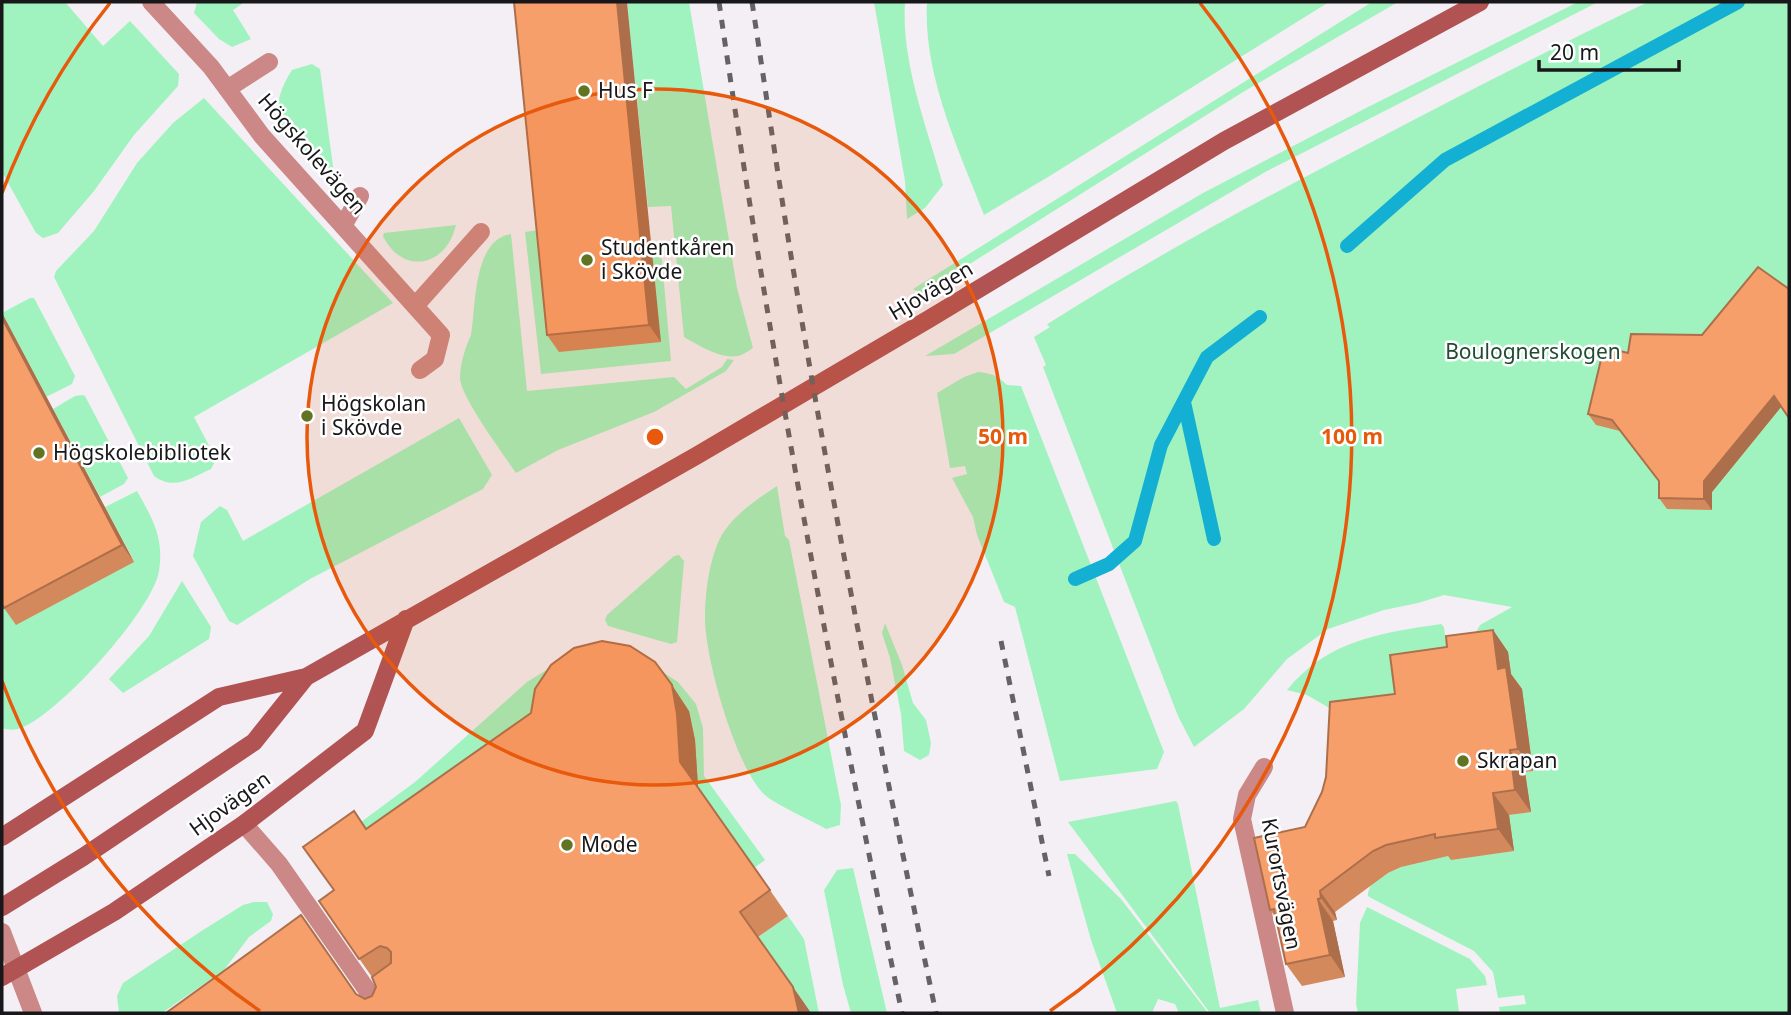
<svg xmlns="http://www.w3.org/2000/svg" width="1791" height="1015" font-family="'Noto Sans',sans-serif">
<style>
.green{fill:#a0f3bf}
.lines{fill:none;stroke-linecap:round;stroke-linejoin:round}
.stream{stroke:#14b0d3;stroke-width:14}
.service{stroke:#cb8886;stroke-width:18}
.tertiary{stroke:#cb8886;stroke-width:18}
.secondary{stroke:#b15253;stroke-width:18}
.rail{stroke:#646265;stroke-width:5;stroke-dasharray:9 9;stroke-linecap:butt}
.wall{fill:#d4895c}
.shaded-wall{fill:#ad6f4b}
.building{fill:#f79f6b;stroke:#ad6f4b;stroke-width:2}
.ring{fill:none;stroke:#e8590c;stroke-width:3.5}
.poi-dot{fill:#627422;stroke:#fff;stroke-width:2.5}
.labels{text-anchor:middle;stroke-width:5;stroke-linejoin:round;paint-order:stroke}
.poi-label{font-size:21px;fill:#181719;stroke:#fff;text-anchor:start}
.street-label{font-size:21px;fill:#181719;stroke:#fff}
.park-label{font-size:21px;fill:#224b33;stroke:#fff}
.centre{fill:#e8590c;stroke:#fff;stroke-width:3.5}
.ring-label{font-size:21px;text-anchor:middle;font-weight:bold;fill:#e8590c;stroke:#fff;stroke-width:5;stroke-linejoin:round;paint-order:stroke}
</style>
<rect width="100%" height="100%" fill="#f3eff5"/>
<!-- green -->
<path class="green" d="M2 2H65L103 46 130 21 179 74 178 86 134 135 94 191 58 233 43 238 36 233 2 172Z
M197 2H245L233 10 251 39 232 47 219 39 194 13Z
M627 2H689L737 288 753 348C748 351 743 355 738 356 720 359 698 345 684 337L671 206 648 207Z
M874 2H905C901 63 927 127 943 185L925 208 907 219 905 181Z
M927 2H1329L1048 177 984 215C958 148 923 75 927 2Z
M1372 2H1398L1243 92 922 294 913 289Z
M1578 2H1598L1267 171 954 354 925 356 1203 193 1368 107Z
M1648 2H1789V1013H1500L1499 1007 1526 1004 1524 995 1498 998 1493 972 1474 951 1371 898 1368 896C1368 883 1379 879 1388 873L1509 815 1531 811 1525 772 1533 771 1461 658 1480 625 1512 607 1444 595 1418 603 1384 610 1328 629 1287 659 1244 709 1194 747 1178 716 1043 367 1046 365 1034 337 1050 327 1047 325 1049 323C1145 262 1244 209 1345 156 1445 103 1546 51 1648 2Z
M312 64 320 69 334 174 327 179C292 142 258 123 292 70Z
M204 98 393 303 194 417 216 459 211 469C191 478 174 491 154 476L54 277 56 271 94 231 137 163 173 123Z
M456 225C446 268 402 275 383 236L384 233Z
M546 229 652 250H661L671 361 541 374 525 232Z
M511 234 527 391 674 377 686 389 722 367 727 359 734 360 726 371 654 412 558 450 516 473C504 455 460 396 460 378 460 364 465 348 471 335 476 306 473 239 511 234Z
M30 298H34L75 376 72 384 46 397 2 313Z
M978 372C991 373 998 376 1007 385L1021 386 1164 752 1157 769 1060 781 1015 607 1004 602 977 535 973 517 952 478 967 474 965 466 950 468 937 393 964 377Z
M82 395 85 396 128 478 124 484 100 497 53 409 75 396Z
M459 418 492 475 483 489 310 579 237 625 229 621 193 556 201 522 220 506 227 510 243 541Z
M777 486 785 536 789 540 841 805 840 825 826 829C811 820 776 805 765 795 736 769 705 658 705 619 705 595 708 568 717 545 727 519 754 501 777 486Z
M137 491C153 520 164 537 159 571 153 610 55 719 18 729 12 730 7 730 2 728V598L134 561 105 507Z
M679 555 684 561 677 642 671 644 608 626 605 620 607 615 674 556Z
M182 581 211 627 209 639 123 693 109 679 149 636Z
M885 623 902 665 913 703 926 720 931 743 929 755 920 760 904 751 901 714 890 658 882 633Z
M1441 624 1444 627 1447 651 1410 716 1338 713 1307 695 1287 690C1328 640 1380 633 1441 624Z
M652 665 678 682 696 704 703 728 704 776 765 860 754 868 696 785 695 740 689 711 383 854 361 822 415 782 527 682 548 669Z
M1176 801 1178 804 1220 1008 1258 1000 1261 1013H1210L1068 822Z
M1067 854H1075L1121 899 1208 1013H1179L1175 1004 1158 999 1152 1013H1117L1091 940Z
M853 868 887 1013H851L843 985 824 890 837 870Z
M254 902H267L273 914 271 921 249 937 224 970 162 1013H119L117 996 123 983 203 930 243 905Z
M1367 907 1470 959 1485 976 1487 985 1456 989 1459 1013H1358L1356 1004 1360 923Z
M788 916 804 939 819 1013H811L758 937Z"/>
<g class="lines">
<!-- stream -->
<path class="stream" d="M1347 246 1445 160 1738 2
M1184 402 1214 539
M1075 579 1109 564 1135 541 1161 445 1207 357 1260 317"/>
<!-- service -->
<path class="service" d="M151 2 211 67 262 136 441 335 435 359 420 370
M227 89 269 62
M343 226 360 196
M415 306 481 232
M1264 767 1247 795 1242 819 1285 1013
M244 824 279 864 383 1013"/>
<!-- tertiary -->
<path class="tertiary" d="M2 932 33 1013"/>
<!-- secondary -->
<path class="secondary" d="M2 837 219 697 306 677 696 456 929 319 1224 141 1480 2
M2 907 83 857 254 742 306 677
M2 977 114 912 244 824 365 731 406 619"/>
<!-- rail -->
<path class="rail" d="M719 2C768 341 831 678 902 1013
M752 2C766 93 779 184 794 274 835 522 884 768 936 1013
M1001 641 1049 876"/>
</g>
<!-- wall -->
<path class="wall" d="M514 2 661 342 559 352 547 335Z
M2 313 134 562 16 625 4 608Z
M1702 335 1781 407 1712 492V510L1667 509 1659 498V482L1620 431 1596 425 1588 414 1628 353Z
M1493 630 1508 652 1511 674 1522 689 1533 771 1525 772 1531 812 1509 815 1514 851 1451 860 1448 856 1401 867 1388 873 1335 912 1337 920 1333 921 1345 977 1302 986 1286 964 1277 919 1270 910 1305 827 1395 694 1447 647Z
M689 711 695 740 698 787 788 916 758 937 811 1013H166L356 994 365 999 372 996 376 987 372 977 319 901 334 891 366 829Z"/>
<!-- shaded-wall -->
<path class="shaded-wall" d="M617 2H627L661 342 649 325Z
M2 313 134 562 122 545 2 318Z
M1774 396 1781 407 1712 492V510L1704 499V481Z
M1493 630 1508 652 1511 674 1522 689 1533 771 1518 749 1498 669Z
M672 685 689 711 695 740 698 787 680 762Z
M1510 750 1525 772 1531 812 1515 790Z
M1493 793 1509 815 1514 851 1498 829Z
M1320 891 1335 912 1337 920 1321 898Z
M1318 899 1333 921 1345 977 1330 955Z
M793 987 811 1013H799Z"/>
<!-- building -->
<path class="building" d="M514 2H617L649 325 547 335Z
M1758 267 1789 289V418L1774 396 1704 481V499L1659 498V481L1612 420 1588 414 1604 347 1628 353 1631 334 1702 335Z
M2 318 122 545 4 608 2 604Z
M1493 630 1498 669 1506 667 1518 749 1510 750 1515 790 1493 793 1498 829 1435 838V834L1386 845 1373 851 1320 891 1321 898 1318 899 1330 955 1286 964 1274 909 1270 910 1254 838 1305 827 1322 792 1326 777 1330 702 1395 694 1390 655 1447 647 1446 636Z
M602 641 630 646 655 662 672 685 677 714 680 762 770 890 740 912 793 987 799 1013H166L301 915 356 994 365 999 372 996 376 987 372 977 391 963V952L387 948 380 946 359 959 319 901 334 890 303 847 354 811 366 829 531 713 535 689 551 665 574 648Z"/>
<!-- distance rings -->
<circle cx="655" cy="437" r="348" fill="#e8590c" fill-opacity=".12"/>
<g class="ring">
<circle cx="655" cy="437" r="348"/>
<path d="M260 1011A697 697 0 0 1 2 681M2 193A697 697 0 0 1 110 3M1200 3A697 697 0 0 1 1050 1011"/>
</g>
<!-- markers -->
<g class="poi-dot">
<circle cx="584" cy="91" r="7"/>
<circle cx="587" cy="260" r="7"/>
<circle cx="307" cy="416" r="7"/>
<circle cx="39" cy="453" r="7"/>
<circle cx="1463" cy="761" r="7"/>
<circle cx="567" cy="845" r="7"/>
</g>
<g class="labels">
<!-- poi labels -->
<g class="poi-label">
<text x="598" y="98">Hus F</text>
<text x="601" y="255">Studentkåren<tspan x="601" dy="24">i Skövde</tspan></text>
<text x="321" y="411">Högskolan<tspan x="321" dy="24">i Skövde</tspan></text>
<text x="53" y="460">Högskolebibliotek</text>
<text x="1477" y="768">Skrapan</text>
<text x="581" y="852">Mode</text>
</g>
<!-- street labels -->
<g class="street-label">
<text transform="translate(312 154) rotate(49)" y="7">Högskolevägen</text>
<text transform="translate(931 291) rotate(-31)" y="7">Hjovägen</text>
<text transform="translate(230 804) rotate(-36)" y="7">Hjovägen</text>
<text transform="translate(1281 884) rotate(79)" y="7">Kurortsvägen</text>
</g>
<!-- park labels -->
<g class="park-label">
<text x="1533" y="359">Boulognerskogen</text>
</g>
</g>
<circle cx="655" cy="437" r="10" class="centre"/>
<g class="ring-label">
<text x="1003" y="444">50 m</text>
<text x="1352" y="444">100 m</text>
</g>
<!-- border -->
<rect width="1791" height="1015" fill="none" stroke="#181719" stroke-width="7"/>
<!-- scale -->
<path d="M1539 60v10h140v-10" fill="none" stroke="#181719" stroke-width="3.5"/>
<text x="1550" y="60" font-size="21" fill="#181719" stroke="#ffffff" stroke-width="5" paint-order="stroke">20 m</text>
</svg>
